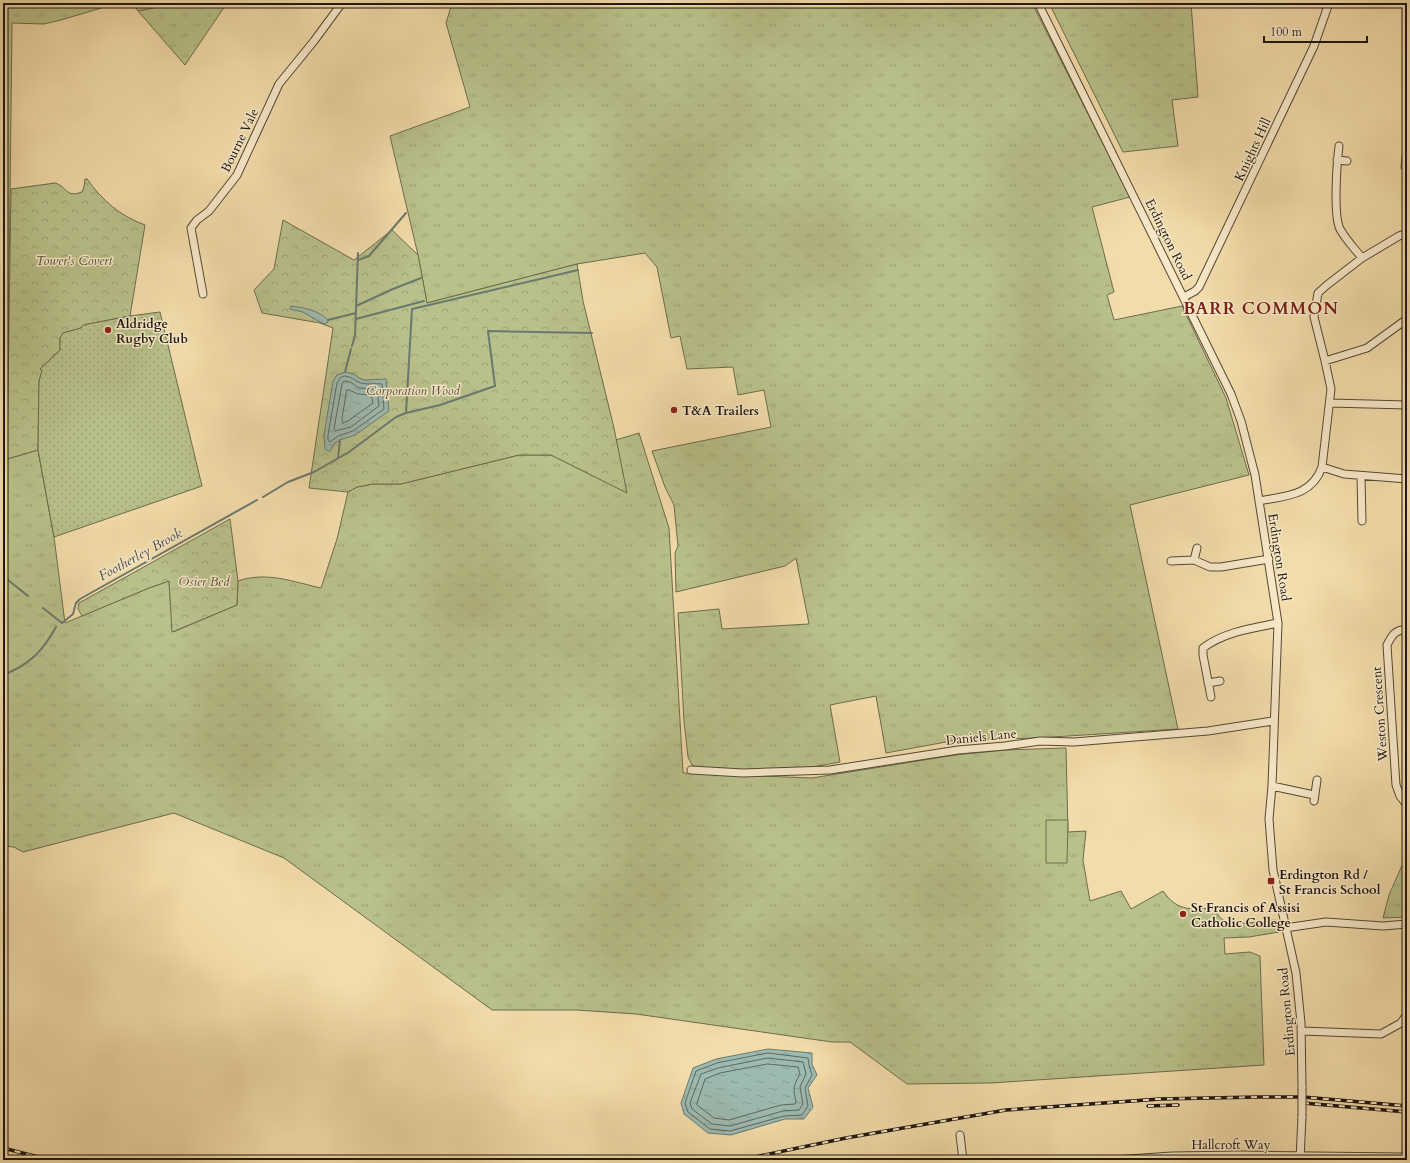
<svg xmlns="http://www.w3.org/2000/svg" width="1410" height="1163" font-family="Cardo,serif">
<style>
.grass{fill:url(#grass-tufts);stroke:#6c6c4c}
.forest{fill:url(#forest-crowns);stroke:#6c6c4c}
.park{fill:url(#park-dots);stroke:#6c6c4c}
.garden{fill:url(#garden-furrows);stroke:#6c6c4c}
.pitch{fill:#b9c18b;stroke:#6c6c4c}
.water{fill:url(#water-ripples);stroke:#6a796f}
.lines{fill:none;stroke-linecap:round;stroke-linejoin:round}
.shore{stroke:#5e685f;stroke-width:1}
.stream{stroke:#6a796f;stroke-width:2}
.minor-casing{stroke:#534835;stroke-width:9}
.minor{stroke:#f7e8c8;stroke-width:7}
.rail-casing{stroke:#1e170e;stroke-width:3.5}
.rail{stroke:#f7e8c8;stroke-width:2;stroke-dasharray:6;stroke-linecap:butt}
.minor-bridge-casing{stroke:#534835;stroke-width:9;stroke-linecap:butt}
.minor-bridge{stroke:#f7e8c8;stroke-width:7}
.poi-dot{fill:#8f2418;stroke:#f7e8c8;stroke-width:1.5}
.labels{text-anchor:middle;stroke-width:3;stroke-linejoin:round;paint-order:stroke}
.street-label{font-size:13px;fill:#1e170e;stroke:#f7e8c8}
.park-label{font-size:13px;font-style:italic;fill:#54523a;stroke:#f7e8c8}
.poi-label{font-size:13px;font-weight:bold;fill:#1e170e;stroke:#f7e8c8;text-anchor:start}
.water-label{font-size:14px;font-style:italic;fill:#4a5047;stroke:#f7e8c8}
.district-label{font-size:17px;font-weight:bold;letter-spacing:1px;fill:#7a1f14;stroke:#f7e8c8}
</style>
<defs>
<pattern id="grass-tufts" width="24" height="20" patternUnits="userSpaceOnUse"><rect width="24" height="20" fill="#b9c18b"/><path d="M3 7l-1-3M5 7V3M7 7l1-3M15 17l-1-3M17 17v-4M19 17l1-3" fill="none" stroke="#9fa577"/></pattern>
<pattern id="forest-crowns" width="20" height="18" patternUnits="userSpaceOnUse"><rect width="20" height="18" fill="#b9c18b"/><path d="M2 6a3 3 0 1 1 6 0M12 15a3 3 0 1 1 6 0" fill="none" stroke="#9fa577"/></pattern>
<pattern id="park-dots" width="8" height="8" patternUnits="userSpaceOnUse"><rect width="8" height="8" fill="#b9c18b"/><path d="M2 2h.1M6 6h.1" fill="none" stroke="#9fa577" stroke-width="1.8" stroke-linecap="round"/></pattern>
<pattern id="garden-furrows" width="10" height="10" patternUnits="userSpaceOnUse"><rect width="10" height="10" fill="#b9c18b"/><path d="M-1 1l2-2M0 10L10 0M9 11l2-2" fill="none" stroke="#9fa577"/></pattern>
<pattern id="water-ripples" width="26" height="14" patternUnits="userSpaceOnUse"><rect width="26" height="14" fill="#9dbab0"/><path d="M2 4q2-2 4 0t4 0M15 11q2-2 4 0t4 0" fill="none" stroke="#879f96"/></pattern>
</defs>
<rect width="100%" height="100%" fill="#f3dcab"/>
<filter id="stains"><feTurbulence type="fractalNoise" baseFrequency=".005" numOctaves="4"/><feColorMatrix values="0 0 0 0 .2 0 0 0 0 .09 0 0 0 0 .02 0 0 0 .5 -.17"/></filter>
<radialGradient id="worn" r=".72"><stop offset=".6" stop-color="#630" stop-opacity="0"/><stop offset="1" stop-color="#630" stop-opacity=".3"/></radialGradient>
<!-- grass -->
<path class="grass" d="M3 3H98V9L61 20 44 24 12 23 7 459 38 450 54 537 65 623 149 588 169 581 173 632 237 605 238 581C266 571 294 582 321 588L337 539 348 492 357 487 373 484H401L519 455H551L626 492 616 440 639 433 669 528 683 773 812 778 955 755 1005 750 1066 748 1068 832 1086 831 1083 860 1090 901 1121 891 1131 909 1163 891C1178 913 1193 909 1216 908 1217 912 1218 917 1222 919 1232 927 1263 921 1276 920L1279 932 1249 937 1224 938 1225 954 1250 952 1260 956 1264 1065 991 1083 907 1084 850 1042H832L636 1014 577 1010H492L284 858 174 813 23 852 14 847 3 846Z
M173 3H227L185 65 138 11Z
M452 3H1032L1130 197 1092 207 1114 292 1107 295 1114 320 1182 306 1226 398 1249 475 1130 505 1178 729 1037 738 957 740 886 753 876 696 830 705 840 762 802 769 744 771 700 768 692 765 688 757 684 721 678 613 719 609 722 629 809 624 796 558 785 566 676 592 675 553 678 546 674 505 665 487 652 451 771 427 764 390 738 395 733 367 687 369 680 336 671 338 657 267 645 253 577 264 427 303 418 255 390 136 470 107 446 23Z
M1049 3H1191L1198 97 1172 100 1178 146 1123 152Z
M1407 854V917L1383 918 1389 895Z"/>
<!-- forest -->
<path class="forest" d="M85 179H87C102 200 120 216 145 225L130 316 83 325 81 328 63 333 60 338V350L40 369 42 371 39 381 38 450 7 459 11 189 55 183C68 187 65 198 82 192L84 187Z
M283 220 354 260 392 230 418 255 427 303 577 264 583 301 614 428 627 493 551 455H519L401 484H373L357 487 348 492 309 488 333 328 320 323 262 313 254 290 274 269Z
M230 519 238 581 237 605 172 632 169 581 149 588 82 616 78 609 79 603Z"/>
<!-- park -->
<path class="park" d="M160 312 202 486 54 537 38 450 39 381 42 371 40 369 60 350V338L63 333 81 328 83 325 130 316Z"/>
<!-- garden -->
<path class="garden" d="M98 3H173L174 4 138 11 132 4 107 6 98 9Z"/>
<!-- pitch -->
<path class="pitch" d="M1046 820H1068L1067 863H1046Z"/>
<!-- water -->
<path class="water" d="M291 306C305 308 318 310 328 320V322L325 324 322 323 303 312 290 309Z
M345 372 354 374 359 378 364 380 386 379 389 411 355 435 340 440 335 443 330 451H328L325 449 324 435 333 381 337 375Z
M768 1049 812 1053V1064L817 1075 808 1088 813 1107 804 1119H785L731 1135 708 1133 684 1114 681 1103 693 1068 716 1059Z"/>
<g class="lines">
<!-- shore -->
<path class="shore" d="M345 376C355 378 354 381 361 383 367 385 375 383 382 384L384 409 353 431 338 436 330 442 328 440V435L337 383 340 378Z
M345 381 350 382 359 388 377 389 379 406 351 427 335 431 334 429 342 384Z
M347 390H349L358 394 371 395 373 403 348 421 343 423 342 420Z
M768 1053 808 1058 809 1065 812 1075 805 1088 808 1106 802 1115 784 1116 730 1131 710 1129 688 1112 685 1103 696 1071 717 1063Z
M768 1058 803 1062 806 1074 800 1087 803 1104 799 1110 783 1111 730 1126 712 1124 692 1109 690 1103 701 1074 718 1068Z
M768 1064 798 1067 800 1074C793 1086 793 1089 796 1102L795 1104 781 1105 729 1120 714 1118 697 1105V1103L705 1079 720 1073Z"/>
<!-- stream -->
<path class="stream" d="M358 260 369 256 406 213
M356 306 393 289 421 278
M356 319 424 301
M328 320 356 313
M352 346 355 336 358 253
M345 372 351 349
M406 413 412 309 578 270
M338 458 340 440
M263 497 288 482 314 472 349 452 396 417 406 413 440 405 495 386 488 331 592 333
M3 576 28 596
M43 608 62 623 73 614 76 603 80 599 257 500
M3 675C29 665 43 651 56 627"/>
<!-- minor casing -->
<g class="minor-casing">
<path id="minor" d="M1038 3 1231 394 1241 421 1255 475 1278 623 1272 786 1269 819 1273 870 1296 973 1301 1023 1302 1088
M1339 146C1337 162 1333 215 1340 229 1346 240 1355 249 1362 258
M1337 160 1347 161
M1405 167 1407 149
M203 294 191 228 197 220 209 211 237 175 279 84 314 41 342 3
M1184 297 1195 291 1199 287 1314 46 1329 3
M1325 361 1367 348 1407 319
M1330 403 1407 405
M1322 467 1344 474 1407 479
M1361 476 1362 521
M1259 501C1285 496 1312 496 1322 467L1331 389 1325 361 1314 317 1318 293 1327 285 1362 258 1399 236 1407 233
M1194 560 1197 548
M1171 561 1194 560 1210 567H1221L1269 559
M1407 629C1395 630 1392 635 1387 645L1396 785 1400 796 1407 805
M1208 683 1220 681
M1211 697 1203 655V648C1224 632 1253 628 1278 623
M691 770 743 773 830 770 958 750 1005 746 1040 741 1074 742 1208 731 1273 721
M1272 786 1314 795
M1314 801 1317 780
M1285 928 1326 922 1383 926 1407 924
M1302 1031 1381 1034 1401 1023 1407 1014
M960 1135 963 1160
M1114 1160 1172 1156 1239 1155 1402 1157
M1300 1160 1302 1116"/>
</g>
<!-- minor -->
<use href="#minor" class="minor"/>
<!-- rail casing -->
<g class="rail-casing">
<path id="rail" d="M1303 1103 1407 1112
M1148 1106 1178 1105
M3 1148 50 1160
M740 1160 846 1138 1006 1110 1160 1099 1258 1097H1303L1407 1106"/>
</g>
<!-- rail -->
<use href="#rail" class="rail"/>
<!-- minor-bridge casing -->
<g class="minor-bridge-casing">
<path id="minor-bridge" d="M1302 1116V1088"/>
</g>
<!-- minor-bridge -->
<use href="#minor-bridge" class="minor-bridge"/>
</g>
<!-- markers -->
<g class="poi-dot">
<circle cx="108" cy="330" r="4"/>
<circle cx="674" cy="410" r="4"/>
<rect x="1267" y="877" width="8" height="8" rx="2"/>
<circle cx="1183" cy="914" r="4"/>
</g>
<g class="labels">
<!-- street labels -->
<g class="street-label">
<text transform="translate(239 140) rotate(-64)" y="5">Bourne Vale</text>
<text transform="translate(1252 149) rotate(-65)" y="5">Knights Hill</text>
<text transform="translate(1169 239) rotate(64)" y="5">Erdington Road</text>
<text transform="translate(1280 557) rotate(81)" y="5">Erdington Road</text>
<text transform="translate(1379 714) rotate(-94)" y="5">Weston Crescent</text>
<text transform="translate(981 736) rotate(-6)" y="5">Daniels Lane</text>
<text transform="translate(1286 1012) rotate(-95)" y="5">Erdington Road</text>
<text x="1231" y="1149">Hallcroft Way</text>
</g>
<!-- park labels -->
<g class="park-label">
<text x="74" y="265">Tower's Covert</text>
<text x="413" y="395">Corporation Wood</text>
<text x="204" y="586">Osier Bed</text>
</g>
<!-- poi labels -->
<g class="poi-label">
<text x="116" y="328">Aldridge<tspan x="116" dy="15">Rugby Club</tspan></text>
<text x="682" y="415">T&amp;A Trailers</text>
<text x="1279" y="879">Erdington Rd /<tspan x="1279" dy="15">St Francis School</tspan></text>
<text x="1191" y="912">St Francis of Assisi<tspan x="1191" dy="15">Catholic College</tspan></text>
</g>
<!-- water labels -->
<g class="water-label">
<text transform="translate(140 554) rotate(-29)" y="5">Footherley Brook</text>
</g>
<!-- district labels -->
<g class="district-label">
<text x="1261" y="314">BARR COMMON</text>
</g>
</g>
<!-- margin -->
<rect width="1410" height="1163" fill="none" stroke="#f3dcab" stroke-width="16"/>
<rect x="4" y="4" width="1402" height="1155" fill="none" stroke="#1e170e" stroke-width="2"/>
<rect x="8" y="8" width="1394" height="1147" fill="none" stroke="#1e170e"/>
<!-- scale -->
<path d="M1264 36v6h103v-6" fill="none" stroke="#1e170e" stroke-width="2"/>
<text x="1270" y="36" font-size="12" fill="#1e170e" stroke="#f7e8c8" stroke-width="3" paint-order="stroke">100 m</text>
<rect width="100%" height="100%" filter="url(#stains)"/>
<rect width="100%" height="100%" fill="url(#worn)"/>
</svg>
